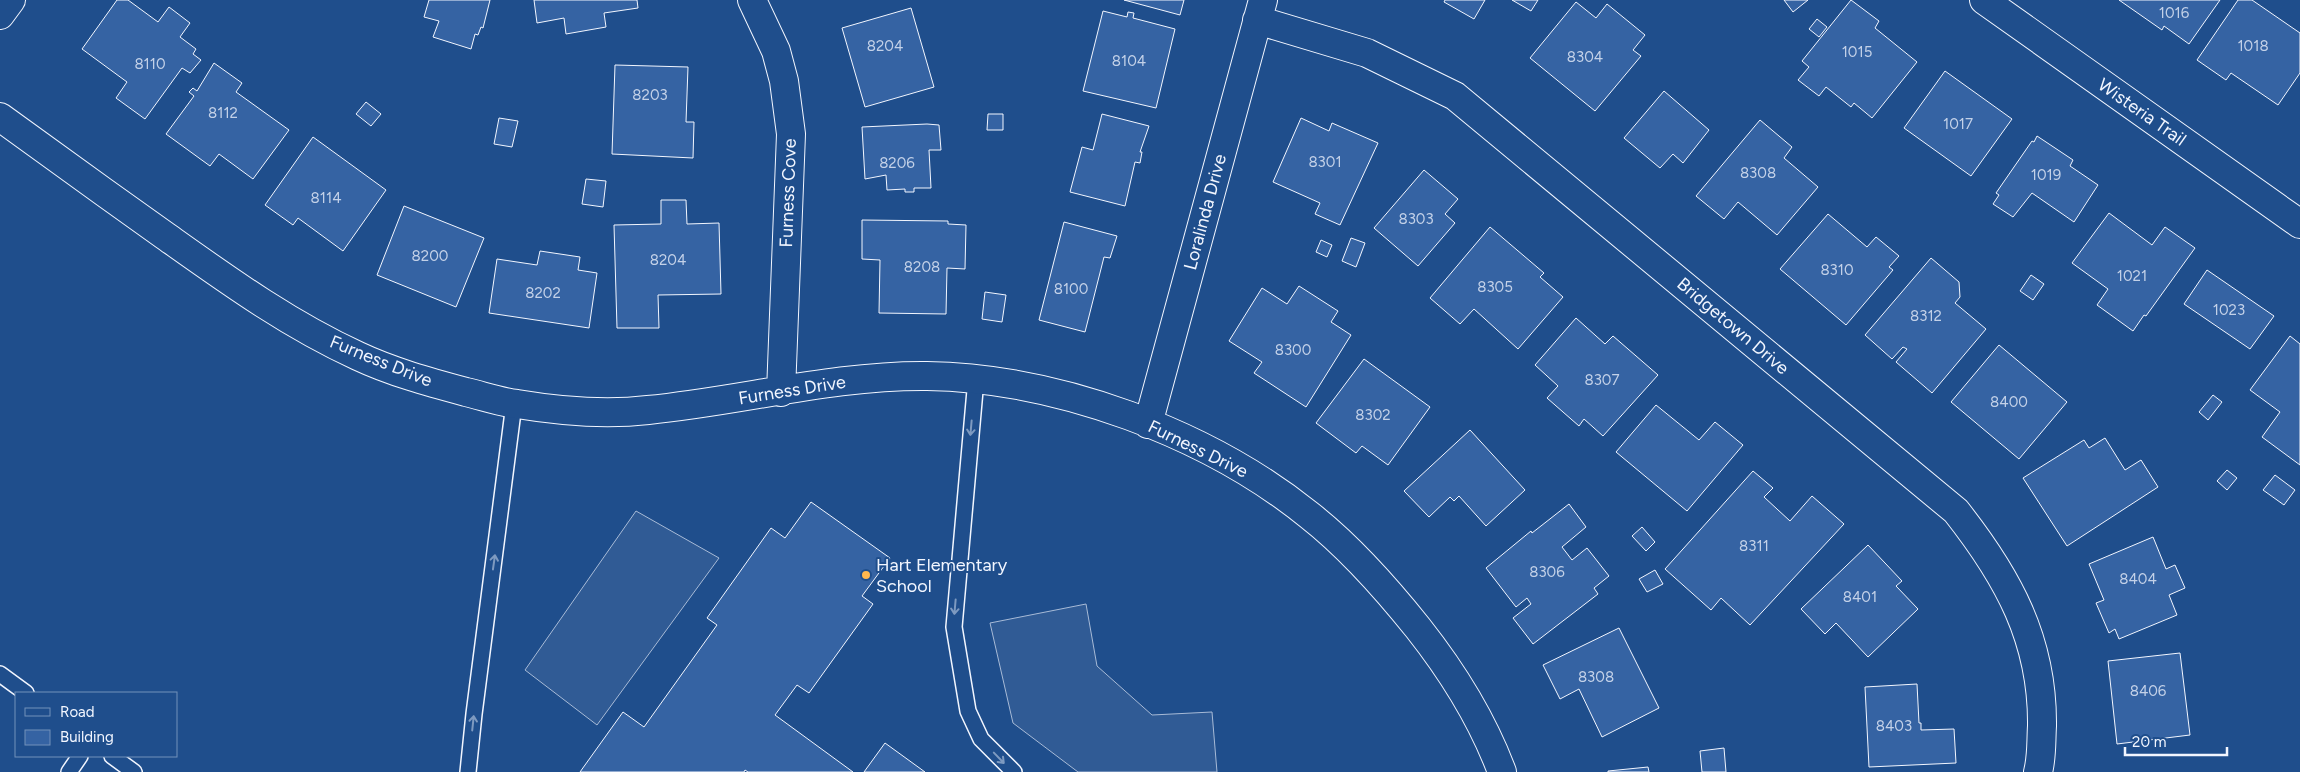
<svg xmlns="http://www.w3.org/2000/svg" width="2300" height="772" font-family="Figtree,sans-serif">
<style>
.parking{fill:#305b95;stroke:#a8bbd7}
.building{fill:#3563a3;stroke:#f2f6ff}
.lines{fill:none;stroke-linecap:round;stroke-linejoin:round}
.service-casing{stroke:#f2f6ff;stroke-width:18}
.minor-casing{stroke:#f2f6ff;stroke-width:30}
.tertiary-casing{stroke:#f2f6ff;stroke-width:30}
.service{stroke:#1f4e8c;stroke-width:15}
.minor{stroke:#1f4e8c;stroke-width:28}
.tertiary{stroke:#1f4e8c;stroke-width:28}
.oneway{stroke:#7e9ac0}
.poi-dot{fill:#ffb74d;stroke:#1f4e8c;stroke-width:2}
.labels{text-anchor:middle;stroke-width:4;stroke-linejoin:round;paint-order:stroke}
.number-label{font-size:15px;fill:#c3d1e8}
.street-label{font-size:18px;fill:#f2f6ff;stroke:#1f4e8c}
.poi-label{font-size:18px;fill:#f2f6ff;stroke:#1f4e8c;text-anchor:start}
</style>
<rect width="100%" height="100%" fill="#1f4e8c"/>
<!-- parking -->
<path class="parking" d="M636 511 719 558 597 725 525 670Z
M1086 604 1097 666 1152 715 1212 712 1217 772H1078L1013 723 990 623Z"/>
<!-- building -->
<path class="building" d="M117 0H128L158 22 169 7 190 23 180 37 196 49 193 54 201 60 190 73 182 68 145 119 116 98 127 82 82 49Z
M429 0H490L483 28 481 27 478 35 475 34 471 49 433 37 439 21 424 17Z
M534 0H637L638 8 604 13 606 27 566 34 564 18 537 23Z
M1124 0H1184L1180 15Z
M1445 0H1485L1474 19 1444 2Z
M1512 0H1538L1531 11Z
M1784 0H1808L1793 12Z
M1851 0 1879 21 1875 28 1917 62 1872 118 1854 103 1851 107 1826 87 1819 96 1798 80 1809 67 1802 61Z
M2119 0H2220L2189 44 2164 26 2162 30Z
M2238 0H2252L2300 33V73L2278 105 2231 73 2226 80 2197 60Z
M1576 2 1596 18 1607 4 1645 35 1633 50 1641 56 1595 111 1530 58Z
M911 8 934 87 865 107 842 28Z
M1103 11 1127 17 1128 12 1134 13 1133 18 1175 29 1156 108 1083 91Z
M1817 19 1827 27 1819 37 1809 29Z
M214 63 242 83 236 92 289 130 253 179 219 154 210 166 166 134 194 96 189 92 193 88 197 91Z
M615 65 688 67 686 122H694L693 158 612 154Z
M1945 71 2012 119 1971 176 1904 128Z
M1664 91 1709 130 1683 163 1673 154 1660 168 1624 138Z
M366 102 381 114 371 126 356 114Z
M988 114H1003V130H987Z
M1102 114 1149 126 1140 152H1142L1140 163 1135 162 1125 206 1070 192 1082 147 1093 150Z
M499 118 518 121 512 147 494 144Z
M1301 118 1329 131 1332 123 1378 143 1340 225 1315 214 1320 203 1273 182Z
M1760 120 1792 147 1784 158 1818 187 1777 235 1738 202 1724 219 1696 196Z
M927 124 939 125 941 150H929L931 188H914V192H905V189L887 190 886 175 865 179 862 127Z
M2037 136 2073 160 2070 166 2098 185 2074 222 2032 193 2013 217 1993 204 1999 195 1996 193 2032 141 2034 142Z
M313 137 386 190 343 251 298 218 293 225 265 205Z
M1424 170 1458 199 1445 214 1455 223 1418 266 1374 228Z
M586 179 606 181 603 207 582 204Z
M661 200H686L687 224 719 223 721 294 658 295 659 328H617L614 225 661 224Z
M404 206 484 238 456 307 377 275Z
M2109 213 2152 245 2165 227 2195 248 2146 316 2144 315 2133 331 2097 305 2108 289 2072 263Z
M1828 214 1867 247 1876 237 1899 256 1889 267 1893 270 1846 325 1780 269Z
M862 220 948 221V224L966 225 965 269 947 268 946 314 879 313 880 260 862 259Z
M1064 222 1117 236 1110 258 1104 257 1085 332 1039 320Z
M1490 227 1544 273 1540 277 1563 297 1518 349 1474 309 1460 324 1430 298Z
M1351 238 1365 243 1356 267 1342 261Z
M1321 240 1332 245 1327 257 1316 252Z
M540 251 580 257 578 270 597 273 589 328 489 313 497 259 537 265Z
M1931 258 1959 282 1960 297 1955 303 1986 329 1932 393 1896 362 1907 349 1903 347 1892 359 1865 335Z
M2207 270 2274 316 2250 349 2184 304Z
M2031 275 2044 284 2033 300 2020 291Z
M1299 286 1338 311 1331 322 1351 335 1306 407 1254 373 1262 362 1229 341 1262 288 1287 304Z
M985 292 1006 295 1002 322 982 319Z
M1576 318 1605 344 1613 336 1658 375 1603 436 1584 419 1579 426 1547 398 1558 386 1535 365Z
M2290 336 2300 344V465L2262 437 2280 412 2250 390Z
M1999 345 2067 402 2019 459 1951 402Z
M1364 359 1430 407 1388 465 1362 446 1356 453 1316 423Z
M2213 395 2222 402 2208 420 2199 412Z
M1656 405 1699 440 1715 422 1743 445 1687 511 1616 452Z
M1470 430 1525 490 1486 526 1459 496 1454 501 1450 497 1429 517 1404 491Z
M2105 438 2125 470 2141 460 2158 487 2067 546 2023 478 2084 440 2089 448Z
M2227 470 2237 478 2227 490 2217 481Z
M1753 471 1773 488 1764 497 1790 521 1812 496 1844 524 1750 625 1721 598 1711 610 1665 569Z
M2275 475 2295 490 2284 505 2263 490Z
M811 502 890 558 862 596 873 604 809 693 797 685 775 715 853 772H748L745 770 744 772H580L623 712 644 727 717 625 707 618 771 528 785 538Z
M1569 504 1586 527 1562 547 1572 560 1587 548 1609 576 1594 588 1598 594 1533 644 1513 618 1531 604 1527 598 1516 607 1486 568 1531 531 1532 533Z
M1642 527 1655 542 1646 551 1632 536Z
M2153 537 2166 569 2175 565 2185 588 2169 595 2177 615 2119 639 2115 629 2109 633 2096 603 2104 600 2089 564Z
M1868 545 1902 581 1896 586 1918 609 1868 657 1836 623 1825 634 1801 609Z
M1655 570 1663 584 1647 592 1639 579Z
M1619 628 1659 708 1602 737 1579 689 1560 699 1543 665Z
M2180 653 2190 735 2117 744 2108 661Z
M1917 684 1919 723H1921V730L1954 729 1956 763 1869 767 1865 687Z
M885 743 925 772H864Z
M1724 748 1726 772H1702L1700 751Z
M1648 767 1649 772H1608V771Z"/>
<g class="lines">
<!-- service casing -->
<g class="service-casing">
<path id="service" d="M976 379 954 627 968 711 981 739 1014 772
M0 674 26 693
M112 756 134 772
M69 772 80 756
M468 772 474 714 514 404"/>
</g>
<!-- minor casing -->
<g class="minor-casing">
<path id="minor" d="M752 0 776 51 784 81 791 134 781 392
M1984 0 2300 224
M1257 20 1367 53 1455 96 1956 511C2008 577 2043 640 2042 726 2041 742 2042 757 2038 772
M0 117C55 157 109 196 164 235 226 279 288 324 358 356 392 372 429 382 466 392 483 396 500 402 517 404 559 411 606 415 648 410 741 401 834 375 927 376 1058 378 1207 433 1309 515 1350 547 1386 588 1418 628 1452 671 1483 721 1502 772
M1148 424 1263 0"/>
</g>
<!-- tertiary casing -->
<g class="tertiary-casing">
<path id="tertiary" d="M0 15 11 0"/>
</g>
<!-- service -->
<use href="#service" class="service"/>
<!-- minor -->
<use href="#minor" class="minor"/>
<!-- tertiary -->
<use href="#tertiary" class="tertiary"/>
</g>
<!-- one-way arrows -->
<defs><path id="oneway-shaft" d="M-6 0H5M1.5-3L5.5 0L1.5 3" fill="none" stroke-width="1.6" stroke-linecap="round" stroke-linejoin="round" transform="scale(1.25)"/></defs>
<g class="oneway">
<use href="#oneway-shaft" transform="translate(971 428) rotate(95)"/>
<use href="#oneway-shaft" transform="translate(494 562) rotate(-82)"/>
<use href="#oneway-shaft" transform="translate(955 607) rotate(95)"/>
<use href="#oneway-shaft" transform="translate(473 723) rotate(-84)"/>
<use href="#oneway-shaft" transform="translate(999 758) rotate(46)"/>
</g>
<!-- markers -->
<circle class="poi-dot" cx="866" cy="575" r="5"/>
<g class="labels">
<!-- number labels -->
<g class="number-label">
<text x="2174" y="18">1016</text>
<text x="885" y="51">8204</text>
<text x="2253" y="51">1018</text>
<text x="1857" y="57">1015</text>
<text x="1585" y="62">8304</text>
<text x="1129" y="66">8104</text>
<text x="150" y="69">8110</text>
<text x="650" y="100">8203</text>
<text x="223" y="118">8112</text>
<text x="1958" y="129">1017</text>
<text x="1325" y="167">8301</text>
<text x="897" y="168">8206</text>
<text x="1758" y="178">8308</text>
<text x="2046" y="180">1019</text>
<text x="326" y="203">8114</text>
<text x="1416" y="224">8303</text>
<text x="430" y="261">8200</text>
<text x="668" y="265">8204</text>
<text x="922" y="272">8208</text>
<text x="1837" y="275">8310</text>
<text x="2132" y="281">1021</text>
<text x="1495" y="292">8305</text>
<text x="1071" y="294">8100</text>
<text x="543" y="298">8202</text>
<text x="2229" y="315">1023</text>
<text x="1926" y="321">8312</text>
<text x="1293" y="355">8300</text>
<text x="1602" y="385">8307</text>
<text x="2009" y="407">8400</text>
<text x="1373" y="420">8302</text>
<text x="1754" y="551">8311</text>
<text x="1547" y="577">8306</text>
<text x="2138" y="584">8404</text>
<text x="1860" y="602">8401</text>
<text x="1596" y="682">8308</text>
<text x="2148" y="696">8406</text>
<text x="1894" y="731">8403</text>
</g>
<!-- street labels -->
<g class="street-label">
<text transform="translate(2142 112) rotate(35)" y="6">Wisteria Trail</text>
<text transform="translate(788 193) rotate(-88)" y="6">Furness Cove</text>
<text transform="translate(1205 212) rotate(-75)" y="6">Loralinda Drive</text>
<text transform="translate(1733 326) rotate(40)" y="6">Bridgetown Drive</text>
<text transform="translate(381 361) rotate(22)" y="6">Furness Drive</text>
<text transform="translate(792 390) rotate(-9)" y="6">Furness Drive</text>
<text transform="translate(1198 449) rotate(26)" y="6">Furness Drive</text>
</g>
<!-- poi labels -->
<g class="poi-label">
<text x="876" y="571">Hart Elementary<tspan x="876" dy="21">School</tspan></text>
</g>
</g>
<!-- legend -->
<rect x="15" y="692" width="162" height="65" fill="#1f4e8c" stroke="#7391ba"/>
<rect x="25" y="708" width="25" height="8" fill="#1f4e8c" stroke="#7391ba"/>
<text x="60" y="717" font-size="15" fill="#f2f6ff">Road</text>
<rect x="25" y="730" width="25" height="15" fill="#3563a3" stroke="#7391ba"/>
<text x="60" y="742" font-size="15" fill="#f2f6ff">Building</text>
<!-- scale -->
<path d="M2125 747v8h102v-8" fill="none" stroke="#f2f6ff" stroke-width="2.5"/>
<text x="2132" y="747" font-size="15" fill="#f2f6ff" stroke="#1f4e8c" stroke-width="4" paint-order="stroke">20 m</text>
</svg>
